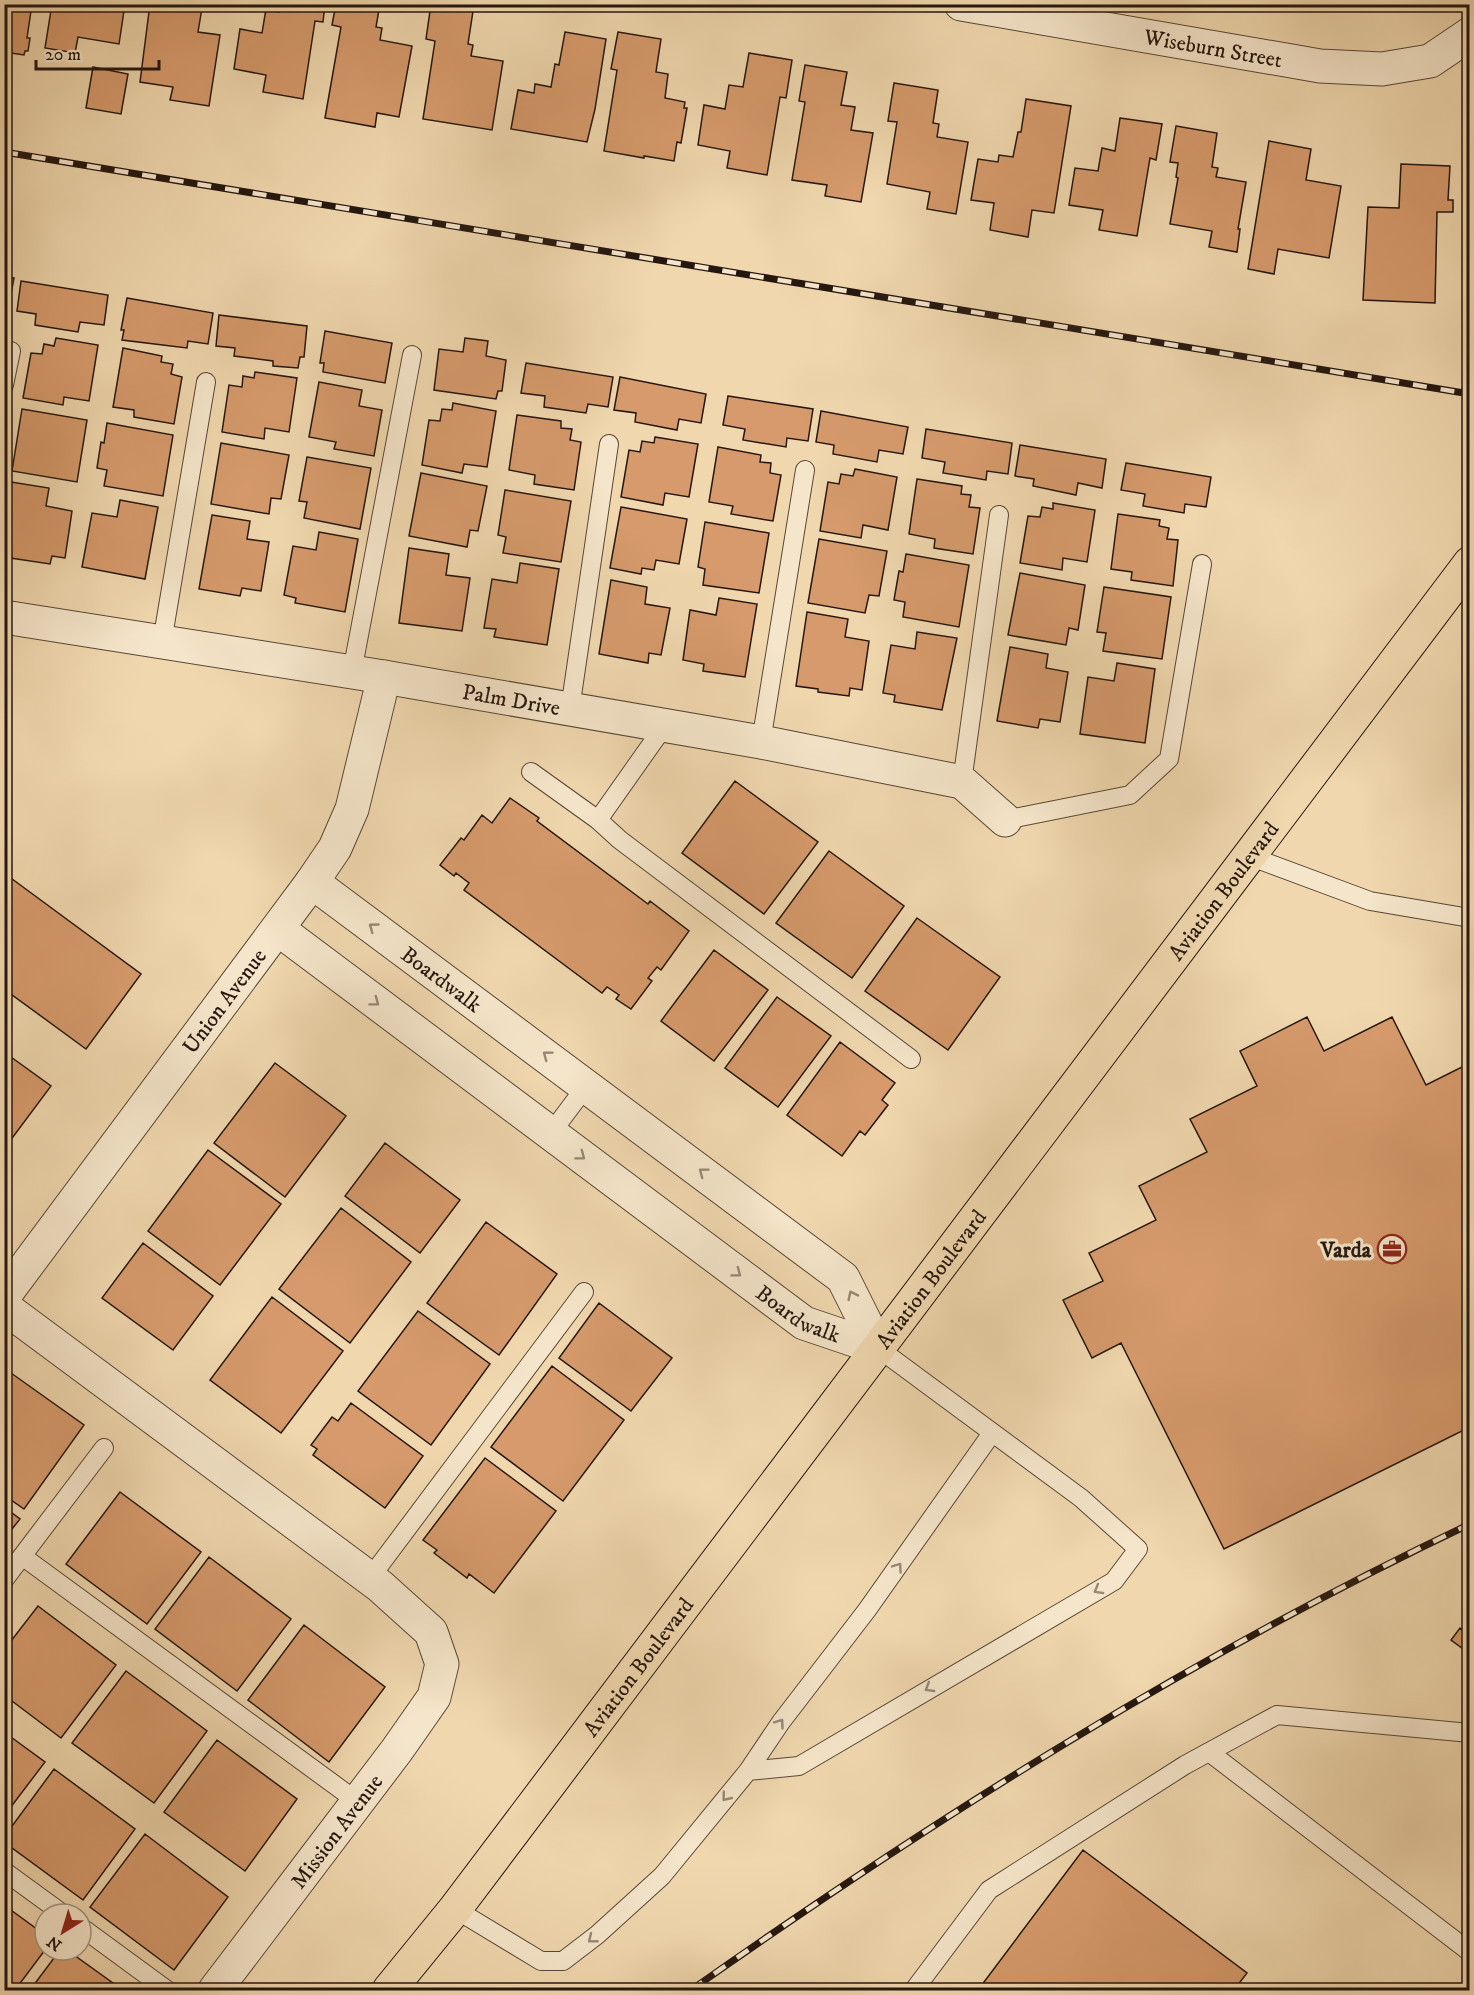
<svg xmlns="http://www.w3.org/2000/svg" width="1474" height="1995" font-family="'IM FELL DW Pica',serif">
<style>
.building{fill:#d69a6c;stroke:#25170f;stroke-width:1.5}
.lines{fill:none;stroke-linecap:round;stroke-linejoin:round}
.service-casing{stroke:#584737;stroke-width:20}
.minor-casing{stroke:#584737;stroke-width:35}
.primary-casing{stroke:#25170f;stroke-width:35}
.service{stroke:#f5e5ca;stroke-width:18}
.minor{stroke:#f5e5ca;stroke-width:33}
.primary{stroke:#f0d7ae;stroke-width:33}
.rail-casing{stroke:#25170f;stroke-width:7}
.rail{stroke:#f5e5ca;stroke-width:4.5;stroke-dasharray:14;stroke-linecap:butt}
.oneway{stroke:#978876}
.labels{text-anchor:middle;stroke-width:6;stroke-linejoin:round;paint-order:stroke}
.street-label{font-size:22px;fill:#25170f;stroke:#f5e5ca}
.poi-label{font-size:22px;font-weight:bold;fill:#25170f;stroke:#f5e5ca;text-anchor:end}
</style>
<rect width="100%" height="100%" fill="#f0d7ae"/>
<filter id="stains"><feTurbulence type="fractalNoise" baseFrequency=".00333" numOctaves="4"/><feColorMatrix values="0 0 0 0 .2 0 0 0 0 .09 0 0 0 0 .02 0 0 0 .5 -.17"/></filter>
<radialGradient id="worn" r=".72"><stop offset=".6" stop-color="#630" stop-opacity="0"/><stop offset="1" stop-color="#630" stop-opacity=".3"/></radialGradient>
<!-- building -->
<path class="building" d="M4 4H32L27 38H30L28 51H25L24 55 4 52Z
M52 4H125L119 44 78 37 75 53 45 48Z
M150 4H189L188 7 202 8 198 32 220 35 209 106 170 100 173 87 140 82Z
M281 4H325L323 22 315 21 303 99 263 92 266 75 234 69 240 29 262 33 266 9 279 12Z
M336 4H380L376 27 382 28 380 40 412 46 399 117 377 113 375 127 325 118 341 27 332 25Z
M431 4 473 11 468 44 473 45 471 56 503 61 492 130 423 119 435 41 426 39Z
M565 32 606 39 595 109 587 142 511 129 518 90 534 93 535 84 551 87 555 64 559 65Z
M618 32 661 39 656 72 668 74 665 98 685 102 684 108H687L681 143 677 142 674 161 644 156V158L604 151 617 70 611 69Z
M749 53 792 60 786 98 780 97 767 175 727 168 730 151 698 145 704 105 725 109 729 85 743 87Z
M805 65 847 72 841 105 855 107 851 130 873 133 861 202 825 196 827 185 792 180 805 102 799 101Z
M93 67 128 74 121 114 86 108Z
M894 83 938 90 933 123 939 124 937 137 968 142 956 214 927 209 930 192 887 184 897 122 888 121Z
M1026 99 1071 106 1054 213 1032 210 1028 237 990 230 994 203 971 200 978 159 998 162 999 155 1013 157 1018 132H1021Z
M1120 118 1162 124 1156 160 1150 158 1137 236 1099 230 1103 210 1069 205 1075 168 1098 171 1102 148 1115 151Z
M1176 126 1217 133 1212 167 1218 168 1216 177 1246 182 1238 229H1240L1237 252 1209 247 1212 231 1170 224 1178 178 1176 177 1178 163 1170 162Z
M1269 141 1311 149 1306 180 1341 186 1329 258 1278 249 1274 274 1248 269Z
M1401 164 1450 166 1448 200H1453V212H1437L1435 303 1363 300 1368 207 1399 208Z
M4 277 14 278 8 310 4 309Z
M21 281 108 295 104 325 80 322 78 332 35 325 36 314 17 311Z
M127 298 213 313 208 344 188 341 187 348 122 340 124 330H121Z
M219 315 307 326 304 357H300L298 368 273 366V361L234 356 235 348 216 346Z
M325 331 392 343 385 383 323 372 324 363H320Z
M56 338 98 345 89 401 64 397 63 405 23 398 31 353 42 354 44 344 54 346Z
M465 338 488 341 486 356 506 360 502 391H498L496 399 434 390 439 349 463 352Z
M123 348 162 356 161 362 173 364 171 374 182 377 174 424 134 417V410L113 407Z
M526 363 613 377 608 407 588 404 586 413 544 407 545 396 521 393Z
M255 372 297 378 289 432 265 428 264 439 222 432 229 385 242 387 243 376 254 378Z
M620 377 706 394 701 423 679 419 677 430 635 422 636 413 614 410Z
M319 382 362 390 359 406 382 410 374 456 334 449 336 442 309 437Z
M728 396 813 409 808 441 787 438 786 447 743 440 745 429 723 425Z
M453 403 496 411 487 467 464 464 462 473 422 465 429 420 440 421 442 409 452 410Z
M22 409 87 420 77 482 12 471Z
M821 411 908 427 903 454 879 450 877 462 833 454 834 445 816 442Z
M517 415 561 421V428L572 429 570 440 581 442 574 490 534 484 535 475 509 470Z
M107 423 173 435 163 496 104 486 107 470 97 468 101 442 104 443Z
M926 429 1012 443 1008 474 987 471 986 480 943 473 945 462 922 458Z
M655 437 698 444 689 497 665 493 663 505 621 497 629 450 640 452 642 441 654 443Z
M221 443 289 455 281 499 271 498 269 514 211 504Z
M1020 445 1106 459 1102 488 1078 483 1076 495 1033 486 1034 479 1015 476Z
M718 447 761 455 760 462 771 463 770 473 781 475 773 521 731 514 733 506 709 502Z
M307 457 371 468 360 529 304 518 307 502 299 501Z
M1126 463 1211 477 1206 507 1185 504 1184 513 1143 506 1145 494 1121 490Z
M855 469 897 477 888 530 863 525 861 538 820 531 828 482 839 484 841 474 853 476Z
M421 473 487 486 478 531 470 530 467 547 409 536Z
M917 479 962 486 961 494 971 495 969 507 980 508 973 554 934 548 935 539 909 534Z
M11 482 49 488 46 506 72 511 65 558 52 556 50 564 4 557V522Z
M505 490 571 501 561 562 503 553 506 537 498 535Z
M120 500 158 507 145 579 82 567 92 513 117 517Z
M1053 503 1095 510 1087 562 1063 558 1062 570 1020 563 1028 516 1040 517 1042 507 1053 509Z
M621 507 687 519 679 564 656 560 654 570 642 568 641 574 610 568Z
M1118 514 1160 520 1159 526 1169 528 1167 539 1178 540 1173 586 1131 580 1132 572 1111 569Z
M212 515 250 521 247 539 269 542 261 591 242 588 240 596 199 589Z
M705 522 769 533 759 593 703 585 705 569 698 567Z
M319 532 358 539 345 612 295 603 296 598 284 595 293 546 316 550Z
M819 539 887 551 879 596 869 595 865 613 808 603Z
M409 548 449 554 446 575 470 578 462 631 399 623Z
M906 554 969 565 959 627 903 617 905 602 894 600 899 571 903 572Z
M520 563 559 569 547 645 494 637 496 629 484 628 492 579 517 583Z
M1020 573 1085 585 1078 630 1069 628 1066 645 1008 635Z
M611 580 647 587 645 604 670 608 661 655 649 653 648 663 599 654Z
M1104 587 1171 597 1162 659 1103 651 1106 633 1097 632Z
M719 598 757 604 745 677 703 671 704 664 683 660 690 610 716 615Z
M807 612 848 619 845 637 869 641 862 690 850 688 849 696 818 692V689L796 686Z
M917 632 957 638 942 710 894 702 895 695 883 693 891 645 915 649Z
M1010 647 1048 654 1046 668 1068 672 1060 722 1040 719 1038 728 997 721Z
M1117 663 1155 669 1145 743 1080 734 1088 677 1114 681Z
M735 781 818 842 764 914 682 853Z
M510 798 539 818 537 821 648 904 650 901 689 931 661 970 657 967 648 978 652 981 631 1009 616 999 619 995 607 987 602 993 464 890 469 883 456 873 454 876 440 865 461 838 464 840 482 815 492 823Z
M829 851 904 906 852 978 776 923Z
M4 873 141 974 86 1049 4 989Z
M917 918 1000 977 948 1050 865 991Z
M714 950 768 990 714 1061 661 1021Z
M777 997 831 1036 778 1107 725 1068Z
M1307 1017 1324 1051 1392 1017 1426 1085 1470 1063V1427L1224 1549 1121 1343 1092 1358 1063 1300 1103 1281 1089 1253 1156 1220 1139 1186 1207 1152 1190 1119 1257 1086 1240 1051Z
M840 1042 895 1083 882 1100 888 1105 865 1135 860 1131 842 1156 787 1115Z
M4 1052 51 1086 4 1149Z
M275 1063 346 1116 285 1197 214 1143Z
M385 1143 460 1200 420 1253 345 1196Z
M208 1150 281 1204 220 1285 148 1231Z
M341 1208 411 1262 350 1343 279 1289Z
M486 1222 557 1274 499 1355 427 1303Z
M143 1243 213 1296 173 1350 102 1298Z
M272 1297 343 1351 281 1433 210 1380Z
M599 1303 672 1358 631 1411 559 1358Z
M418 1311 490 1364 431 1445 358 1391Z
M552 1366 624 1420 563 1501 491 1447Z
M11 1373 84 1425 24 1509 4 1495V1383Z
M351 1403 423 1456 385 1508 313 1455 317 1449 311 1445 332 1417 338 1421Z
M485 1458 556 1511 494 1593 469 1574 467 1578 434 1553 437 1550 423 1540Z
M120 1492 201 1552 147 1624 66 1564Z
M4 1507 20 1519 4 1539Z
M209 1557 291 1619 237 1691 155 1629Z
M38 1606 116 1665 61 1738 4 1695V1650Z
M304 1625 385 1687 329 1762 248 1700Z
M1460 1628 1470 1636V1654L1451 1640Z
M126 1671 207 1731 154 1803 72 1743Z
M4 1732 45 1762 4 1816Z
M217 1740 297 1799 245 1871 164 1812Z
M54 1769 135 1829 83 1900 4 1842V1837Z
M145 1834 228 1897 174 1970 90 1907Z
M1083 1850 1247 1973 1234 1990H978Z
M4 1905 45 1935V1950L15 1990H4Z
M60 1950H67L117 1986 114 1990H30Z"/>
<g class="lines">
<!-- service casing -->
<g class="service-casing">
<path id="service" d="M4 385 11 351
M162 642 206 382
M352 672 412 355
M570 709 609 444
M665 725 598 820 620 840 911 1059
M761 742 805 470
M531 772 598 820
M962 782 999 515
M1005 820 1130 795 1169 759 1202 564
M1249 856 1370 901 1470 918
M551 1133 587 1085
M22 1556 358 1802
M370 1578 584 1292
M4 1580 104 1448
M1209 1752 1470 1952
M748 1771 781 1722 867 1610 992 1433
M4 1871 63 1914
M455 1909 541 1961H563L597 1935 662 1876 748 1771 799 1766 1114 1581 1138 1549 1081 1498 878 1348
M81 1927 167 1990
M914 1990 989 1890 1185 1765 1277 1715 1470 1733"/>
</g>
<!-- minor casing -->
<g class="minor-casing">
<g id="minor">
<path id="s1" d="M961 4 1320 66 1382 69 1430 61 1470 34"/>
<path id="s2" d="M4 617 384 677 761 742 962 782 1005 820"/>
<path id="s3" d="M312 882 843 1278 878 1348"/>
<path id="s4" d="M278 929 804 1323 878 1348"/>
<path id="s5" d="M4 1296 312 882 335 848 352 809 384 677"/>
<path d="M4 1307 380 1586 431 1632 442 1664 434 1697 397 1750 215 1990"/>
</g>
</g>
<!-- primary casing -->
<g class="primary-casing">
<g id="primary">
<path id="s6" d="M389 1990 455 1909 1470 563"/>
</g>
</g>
<!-- service -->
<use href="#service" class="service"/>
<!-- minor -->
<use href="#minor" class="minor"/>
<!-- primary -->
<use href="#primary" class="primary"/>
<!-- rail casing -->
<g class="rail-casing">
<path id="rail" d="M4 152 1470 394
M691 1990C938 1816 1196 1654 1470 1524"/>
</g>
<!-- rail -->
<use href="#rail" class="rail"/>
</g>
<!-- one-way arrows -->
<defs><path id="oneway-chevron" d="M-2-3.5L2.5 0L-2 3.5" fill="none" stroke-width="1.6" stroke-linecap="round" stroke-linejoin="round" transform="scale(1.5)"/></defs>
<g class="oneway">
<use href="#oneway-chevron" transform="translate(373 927) rotate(-144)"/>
<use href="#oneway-chevron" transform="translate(375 1002) rotate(37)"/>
<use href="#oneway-chevron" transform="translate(547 1055) rotate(-143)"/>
<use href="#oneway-chevron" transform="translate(581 1156) rotate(37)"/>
<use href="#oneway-chevron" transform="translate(703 1172) rotate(-143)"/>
<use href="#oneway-chevron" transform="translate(737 1273) rotate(37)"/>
<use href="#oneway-chevron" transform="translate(852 1295) rotate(-116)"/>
<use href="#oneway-chevron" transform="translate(898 1567) rotate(-55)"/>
<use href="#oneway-chevron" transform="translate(1098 1590) rotate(150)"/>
<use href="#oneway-chevron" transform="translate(929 1688) rotate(149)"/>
<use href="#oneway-chevron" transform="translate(780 1723) rotate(-54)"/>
<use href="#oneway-chevron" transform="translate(726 1797) rotate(129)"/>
<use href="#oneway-chevron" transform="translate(592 1939) rotate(141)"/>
</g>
<!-- icons -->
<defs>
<g id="office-ring" transform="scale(1.5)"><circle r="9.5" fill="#f5e5ca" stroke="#8f2418" stroke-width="1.5"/><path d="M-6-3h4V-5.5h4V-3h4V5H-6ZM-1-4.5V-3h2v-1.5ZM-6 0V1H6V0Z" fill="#8f2418"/></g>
</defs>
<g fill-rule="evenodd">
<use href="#office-ring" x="1392" y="1249"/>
</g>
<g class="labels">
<!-- street labels -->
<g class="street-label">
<text dy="8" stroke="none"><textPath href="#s1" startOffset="256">Wiseburn Street</textPath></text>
<text dy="8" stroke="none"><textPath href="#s2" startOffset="514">Palm Drive</textPath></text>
<text dy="8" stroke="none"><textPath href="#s6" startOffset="1380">Aviation Boulevard</textPath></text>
<text dy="8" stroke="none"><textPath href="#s3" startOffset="162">Boardwalk</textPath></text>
<text dy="8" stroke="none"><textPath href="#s5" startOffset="368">Union Avenue</textPath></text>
<text dy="8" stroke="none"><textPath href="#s6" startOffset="894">Aviation Boulevard</textPath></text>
<text dy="8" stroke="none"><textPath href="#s4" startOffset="648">Boardwalk</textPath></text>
<text dy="8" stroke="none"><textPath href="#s6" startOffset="408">Aviation Boulevard</textPath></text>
<text transform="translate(336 1831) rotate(-53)" y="8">Mission Avenue</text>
</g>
<!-- poi labels -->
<g class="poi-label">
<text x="1371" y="1257">Varda</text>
</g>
</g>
<!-- margin -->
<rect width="1474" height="1995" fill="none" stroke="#f0d7ae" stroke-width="24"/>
<rect x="6" y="6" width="1462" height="1983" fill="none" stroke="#25170f" stroke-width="3"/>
<rect x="12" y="12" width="1450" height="1971" fill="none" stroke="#25170f" stroke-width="1.5"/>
<!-- north arrow -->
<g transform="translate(63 1932) rotate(217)"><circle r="28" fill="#f5e5ca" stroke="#a2937f" stroke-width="1.5"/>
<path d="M0-4.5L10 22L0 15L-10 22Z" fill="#8f2418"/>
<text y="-9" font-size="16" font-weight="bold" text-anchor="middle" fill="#25170f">N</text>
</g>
<!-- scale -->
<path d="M36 60v9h123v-9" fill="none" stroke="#25170f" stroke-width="3"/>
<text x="45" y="60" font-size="18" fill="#25170f" stroke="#f5e5ca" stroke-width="4.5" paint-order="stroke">20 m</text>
<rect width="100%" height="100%" filter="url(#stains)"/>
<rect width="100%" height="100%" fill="url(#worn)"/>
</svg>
